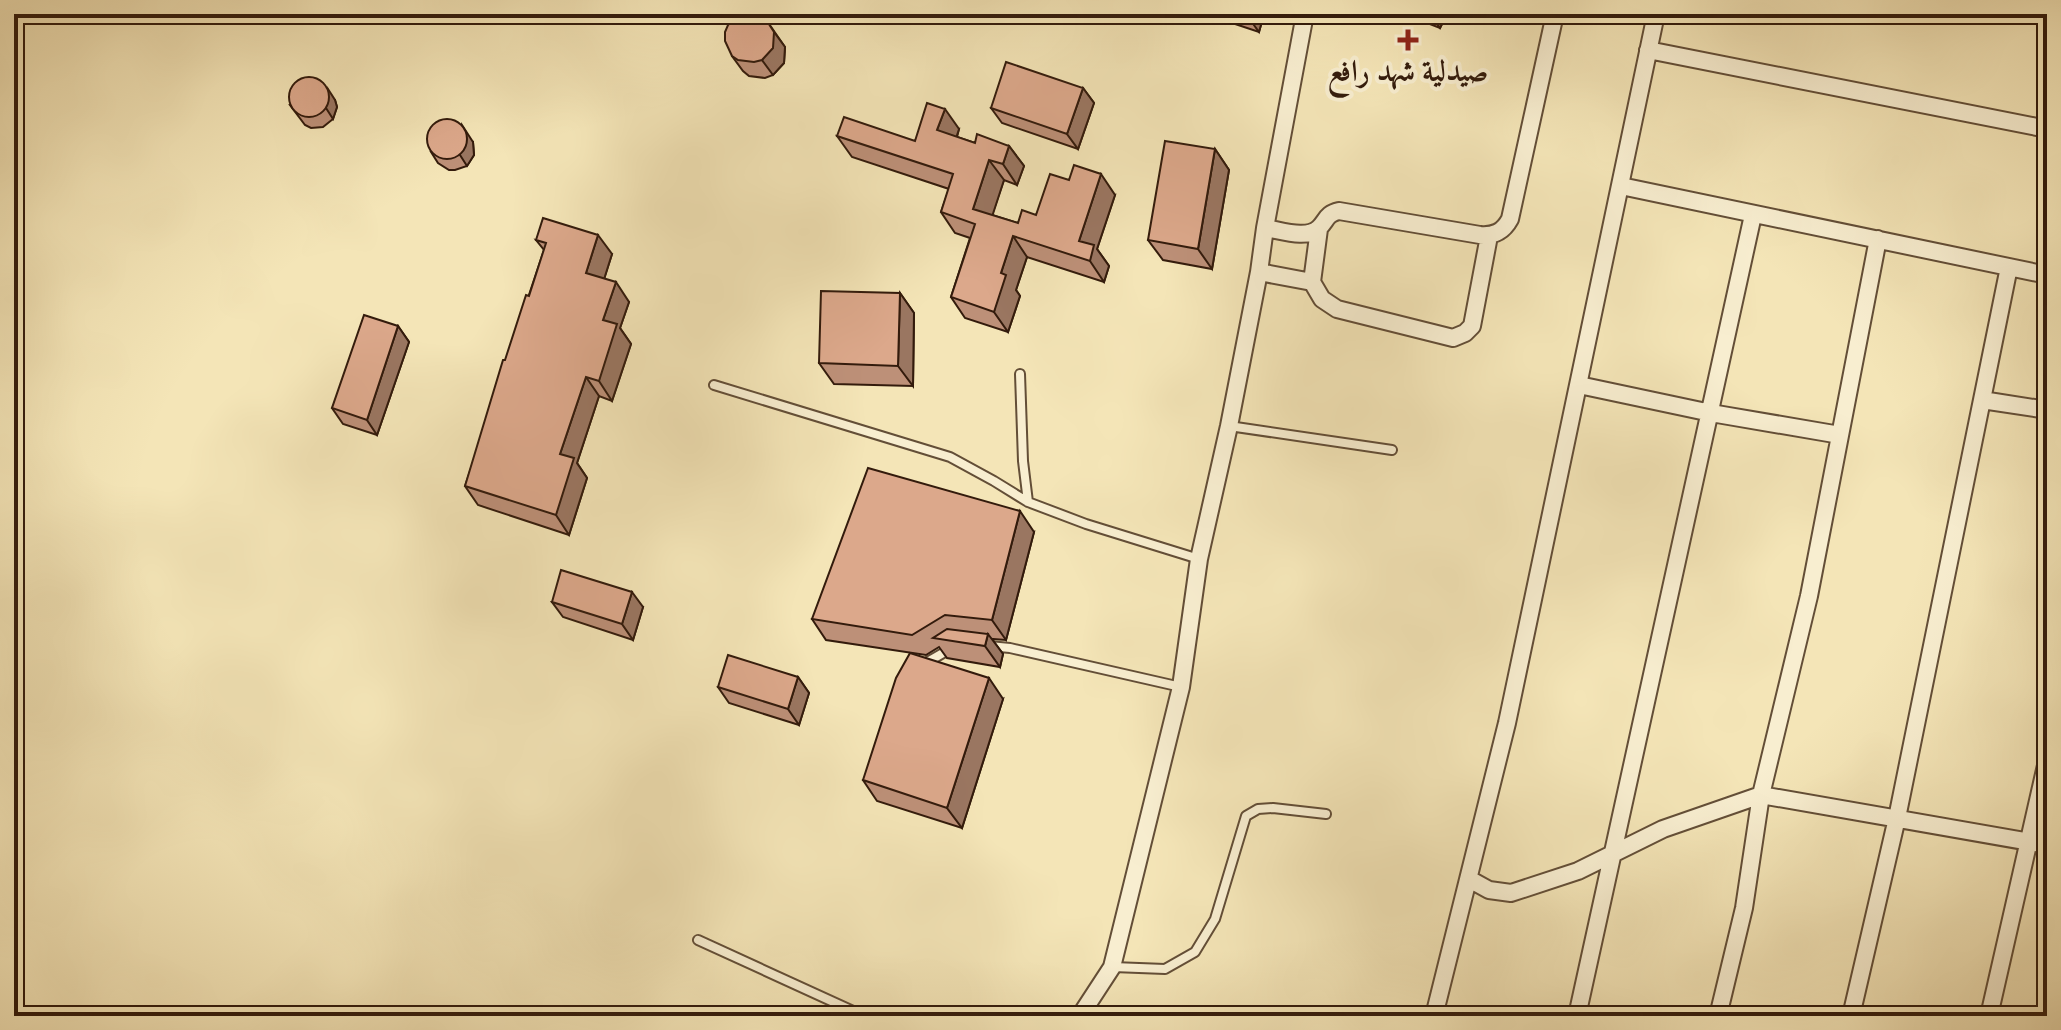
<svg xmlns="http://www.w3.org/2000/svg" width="2061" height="1030" font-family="'EB Garamond',Amiri,serif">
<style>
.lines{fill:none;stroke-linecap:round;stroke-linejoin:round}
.service-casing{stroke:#634e37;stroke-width:12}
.minor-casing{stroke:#634e37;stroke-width:20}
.service{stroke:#f8eed0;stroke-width:8}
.minor{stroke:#f8eed0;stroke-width:16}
.wall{fill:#bd9078;stroke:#331b0c;stroke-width:2}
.shaded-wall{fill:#9a7661;stroke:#331b0c;stroke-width:2}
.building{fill:#dca88b;stroke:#331b0c;stroke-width:2}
.poi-dot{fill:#8f2418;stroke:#f8eed0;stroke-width:3}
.labels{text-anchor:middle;stroke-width:8;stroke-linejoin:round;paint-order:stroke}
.poi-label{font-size:30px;font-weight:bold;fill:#331b0c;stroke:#f8eed0}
</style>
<rect width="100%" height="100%" fill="#f4e5b7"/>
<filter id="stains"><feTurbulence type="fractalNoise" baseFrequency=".0025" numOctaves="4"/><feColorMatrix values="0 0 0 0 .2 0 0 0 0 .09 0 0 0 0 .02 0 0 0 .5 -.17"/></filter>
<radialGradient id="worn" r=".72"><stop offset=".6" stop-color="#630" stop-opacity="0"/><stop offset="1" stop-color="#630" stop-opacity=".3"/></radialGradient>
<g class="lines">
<!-- service casing -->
<g class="service-casing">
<path id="service" d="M1020 374 1023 461 1028 502
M714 385 950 457 994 481 1028 502 1086 524 1199 559
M1229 426 1392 450
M989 646 1010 648 1181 687
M924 664 950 649
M698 940 864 1016
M1113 967 1165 969 1195 952 1215 919 1246 816 1258 809 1273 808 1326 814"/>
</g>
<!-- minor casing -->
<g class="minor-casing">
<path id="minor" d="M1648 50 2047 129
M1621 186 2047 275
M1265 228C1280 230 1307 240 1319 228 1327 220 1326 214 1339 211L1480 235C1494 236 1503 232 1510 219L1555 14
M1319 229 1312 282 1322 299 1337 309 1453 338 1465 333 1472 326 1489 236
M1259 272 1312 282
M1579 385 1711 413 1840 435
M1982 400 2047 410
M1469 879 1489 890 1511 893 1578 871 1663 829 1761 795 2047 845
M1080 1016 1112 967 1181 687 1199 559 1229 426 1259 272 1265 228 1305 14
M1434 1016 1507 723 1656 14
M1577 1016 1753 215
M1718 1016 1744 908 1761 795 1809 596 1878 239
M1851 1016 1897 818 2009 267
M1989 1016 2047 761"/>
</g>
<!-- service -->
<use href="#service" class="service"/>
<!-- minor -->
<use href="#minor" class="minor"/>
</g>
<!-- wall -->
<path class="wall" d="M1205 14H1264L1259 32Z
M1411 14H1447L1440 28 1414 18Z
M765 18 785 47 784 63 773 75 765 78 749 76 743 71 732 56Z
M1083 88 1094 103 1078 149 1002 123 991 108Z
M335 100 337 107 333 119 323 127 311 128 305 125 290 105Z
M959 129 957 137 975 143 1009 146 1024 166 1017 185 1004 180 992 215 1018 223 1036 215 1115 195 1097 249 1109 266 1104 282 1027 257 1016 290 1020 296 1008 332 965 318 951 297 970 238 955 233 941 212 949 189 852 157 837 136 915 141Z
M473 142 474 155 467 166 455 170H449L438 163 431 152Z
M1215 149 1229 170 1212 269 1163 260 1148 240Z
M536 240 612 254 604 279 629 302 620 328 631 344 612 401 599 396 577 463 587 478 569 535 478 505 465 486 544 250Z
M900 293 914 313 913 386 834 384 819 363Z
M398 326 409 342 377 435 343 424 332 408Z
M1034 532 1006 640 992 639 1003 654 1000 667 947 658 939 647 926 655 826 640 812 619Z
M552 602 643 607 633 640 563 617Z
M798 677 809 693 799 725 729 703 718 687Z
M1003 699 962 828 877 801 863 780Z"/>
<!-- shaded-wall -->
<path class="shaded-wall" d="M1246 14H1264L1259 32Z
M1430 14H1447L1440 28Z
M774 32 785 47 784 63 773 75 762 60Z
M1083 88 1094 103 1078 149 1067 134Z
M328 89 335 100 337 107 333 119 326 108Z
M945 109 959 129 952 151 937 130Z
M462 125 473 142 474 155 467 166 460 155Z
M1009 146 1024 166 1017 185 1003 164Z
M1215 149 1229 170 1212 269 1198 249Z
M989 160 1004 180 988 229 973 209Z
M1101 174 1115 195 1097 249 1109 266 1104 282 1090 261 1079 241Z
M598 235 612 254 600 292 586 273Z
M1013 236 1027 257 1016 290 1020 296 1008 332 994 312 1001 273Z
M616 282 629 302 620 328 631 344 612 401 599 381 603 320Z
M900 293 914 313 913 386 898 366Z
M398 326 409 342 377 435 367 420Z
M586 377 599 396 577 463 587 478 569 535 556 515 560 454Z
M1020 511 1034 532 1006 640 992 620Z
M632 592 643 607 633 640 622 624Z
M988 634 1003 654 1000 667 985 646Z
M798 677 809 693 799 725 788 709Z
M989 678 1003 699 962 828 947 808Z"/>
<!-- building -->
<path class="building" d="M746 14H752L765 18 774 32 773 48 762 60 754 62 738 60 732 56 725 41V32L728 25 734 19Z
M1006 62 1083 88 1067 134 991 108Z
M289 97a20 20 0 1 1 40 0a20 20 0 1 1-40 0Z
M927 103 945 109 937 130 975 143 977 134 1009 146 1003 164 989 160 973 209 1018 223 1022 210 1036 215 1050 174 1069 180 1074 165 1101 174 1079 241 1094 245 1090 261 1013 236 1001 273 1006 275 994 312 951 297 975 224 941 212 953 174 837 136 844 117 915 141Z
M427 139a20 20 0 1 1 40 0a20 20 0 1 1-40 0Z
M1165 141 1215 149 1198 249 1148 240Z
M543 218 598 235 586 273 616 282 603 320 617 324 599 381 586 377 560 454 574 458 556 515 465 486 503 360H505L526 295 529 296 546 243 536 240Z
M821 291 900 293 898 366 819 363Z
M364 315 398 326 367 420 332 408Z
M868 468 1020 511 992 620 945 615 912 635 812 619Z
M561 570 632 592 622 624 552 602Z
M947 629 988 634 985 646 933 638Z
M910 653 989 678 947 808 863 780 896 678Z
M728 655 798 677 788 709 718 687Z"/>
<!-- markers -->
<path class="poi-dot" d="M1404 28h8v8h8v8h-8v8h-8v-8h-8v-8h8z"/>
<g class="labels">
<!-- poi labels -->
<g class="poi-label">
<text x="1408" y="81">صيدلية شهد رافع</text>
</g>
</g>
<!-- margin -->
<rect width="2061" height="1030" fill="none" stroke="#f4e5b7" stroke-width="48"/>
<rect x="16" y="16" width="2029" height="998" fill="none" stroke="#331b0c" stroke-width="4"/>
<rect x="24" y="24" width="2013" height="982" fill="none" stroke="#331b0c" stroke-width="2"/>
<rect width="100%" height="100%" filter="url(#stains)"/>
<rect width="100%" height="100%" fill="url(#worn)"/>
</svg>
